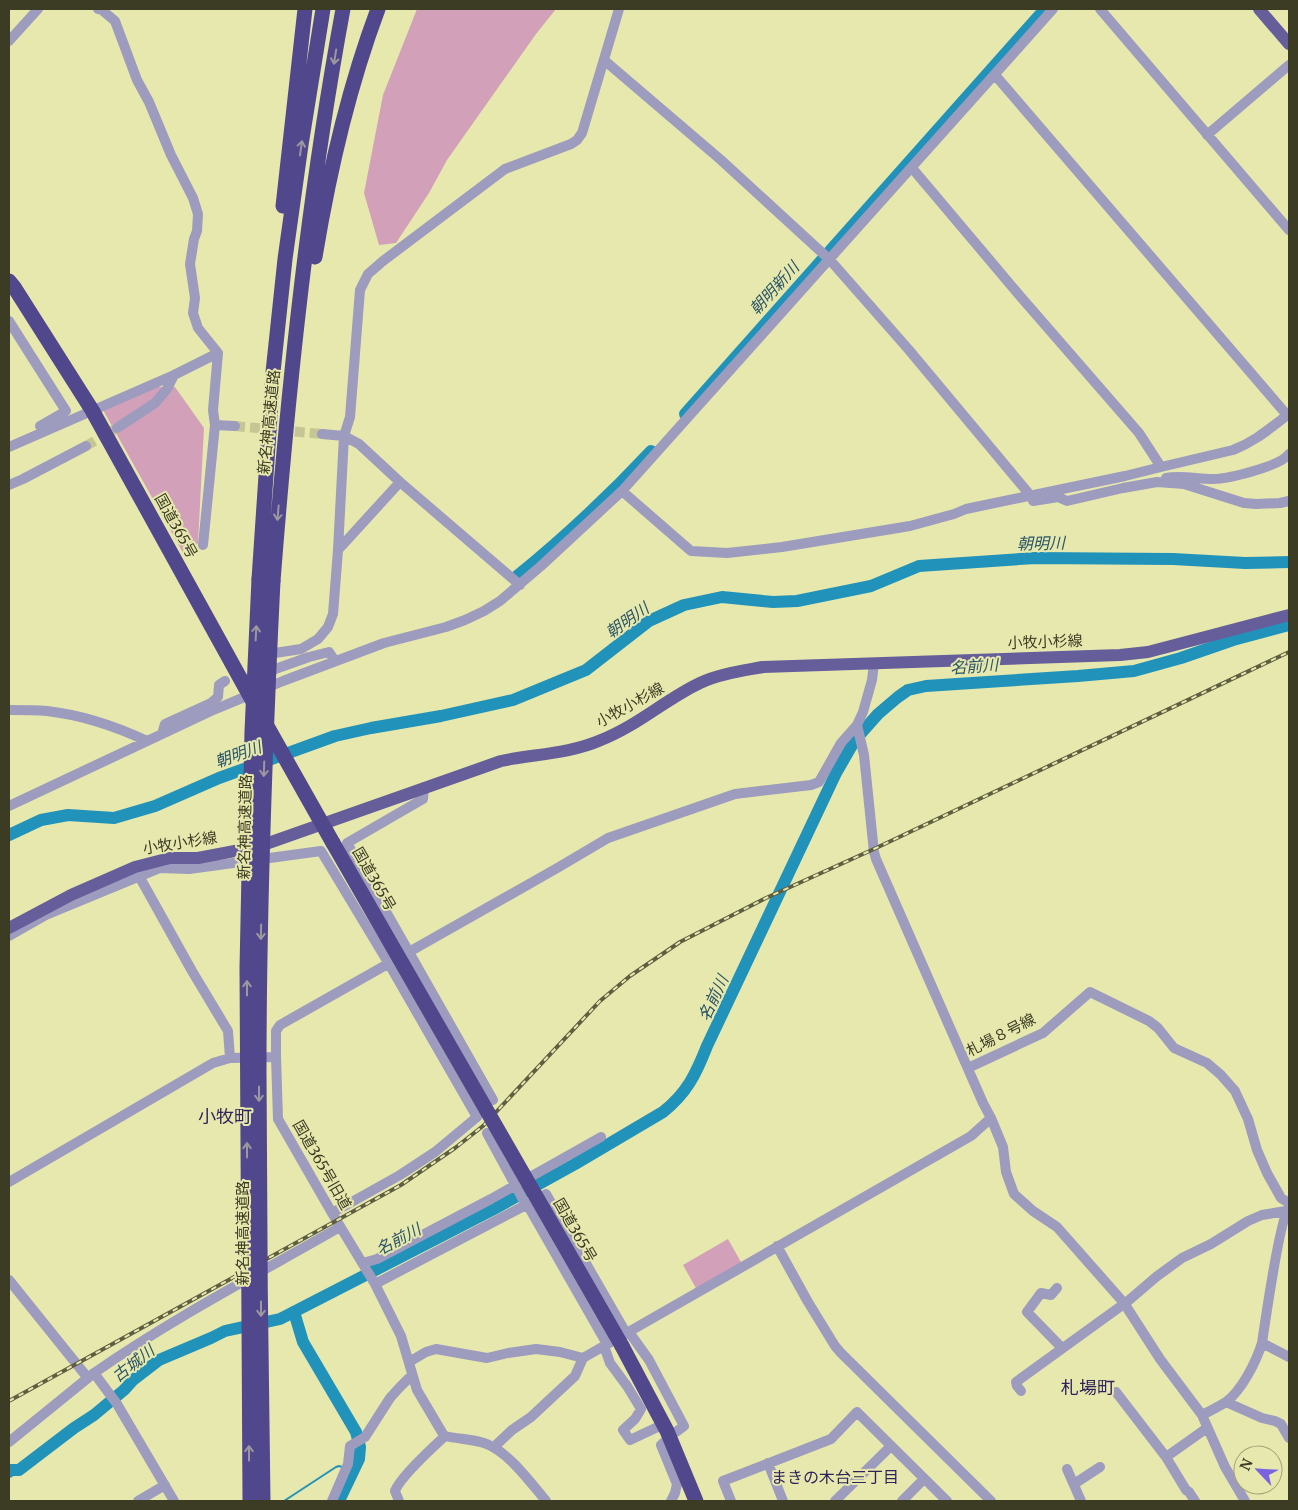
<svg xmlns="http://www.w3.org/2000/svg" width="1298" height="1510" font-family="Merriweather,'Noto Sans JP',serif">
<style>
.green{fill:#d2a0b9}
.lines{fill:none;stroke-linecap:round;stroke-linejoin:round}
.stream{stroke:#2193bb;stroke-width:2}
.river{stroke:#2193bb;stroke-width:12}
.minor-tunnel{stroke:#c5c693;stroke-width:10;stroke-dasharray:10 5;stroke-linecap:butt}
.minor{stroke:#9d9bbe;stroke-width:10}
.major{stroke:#655e9b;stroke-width:12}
.highway{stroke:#51478d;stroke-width:15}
.rail-casing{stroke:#5e5e40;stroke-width:4}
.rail{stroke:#e7e8ae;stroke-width:2;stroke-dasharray:5.5;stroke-linecap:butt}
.highway-bridge{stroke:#51478d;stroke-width:15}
.oneway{stroke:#9c989e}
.labels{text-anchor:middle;stroke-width:4;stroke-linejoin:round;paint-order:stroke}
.street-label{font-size:15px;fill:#3c3c25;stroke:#e7e8ae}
.water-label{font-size:16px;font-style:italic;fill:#295567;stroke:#e7e8ae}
.neighbourhood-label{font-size:16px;fill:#2e235d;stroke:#e7e8ae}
.quarter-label{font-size:18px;fill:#2e235d;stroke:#e7e8ae}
</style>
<rect width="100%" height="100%" fill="#e7e8ae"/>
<!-- green -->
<path class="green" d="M417 9H556L536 34 447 160 429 193 396 243 379 245 364 193 383 95Z
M150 387H175L204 428 198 543 186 558 103 410Z
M728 1239 742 1264 697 1290 683 1265Z"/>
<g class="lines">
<!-- stream -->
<path class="stream" d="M284 1501 336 1467 339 1466 342 1467"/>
<!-- river -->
<path class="river" d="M685 414 1045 9
M516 577C564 538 609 496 651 451
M9 835 41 820 68 815 114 818 155 806 219 778 335 736 371 728 441 716 513 700 586 670 649 621 684 605 722 597 773 602 797 601 871 586 919 566 1035 558 1173 559 1245 563 1289 562
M294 1312 303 1342 356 1432 360 1447 359 1459 339 1501
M9 1472 11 1470H19L74 1428 94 1415 124 1390 133 1380 159 1360 211 1338 225 1331 280 1319 494 1209 575 1164 663 1112C687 1093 696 1074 707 1046L836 773 855 740 878 714 898 697 908 690 926 686 1078 676 1134 671 1181 658 1233 640 1289 625"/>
<!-- minor-tunnel -->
<path class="minor-tunnel" d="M235 426 322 434
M86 446 117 428"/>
<!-- minor -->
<path class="minor" d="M98 9 102 10 115 21 137 80 149 102 171 155 193 198 198 214 197 231 194 239 190 264 195 298 193 313 198 328 218 353 213 410 215 425 203 545
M1100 9 1289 230
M9 41 38 9
M604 60 721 160 830 260 909 350 1030 495
M995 75 1287 415
M1207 135 1289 65
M912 168 1020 296 1139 433 1161 467 1233 450C1256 441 1270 428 1289 414
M9 321 66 411 40 426
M215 425 235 426
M117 428 155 403 167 389 174 375
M322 434 344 436 359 444 400 482 520 585
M9 447 174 375 218 353
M1166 478C1182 475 1197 479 1213 479 1228 479 1281 466 1289 454
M9 485 23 479 86 446
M622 491 691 551 727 553 782 547 910 526 954 514 966 509 1125 476 1161 467
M1033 501 1058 497 1067 501 1123 488 1157 482 1184 484 1244 503 1256 504 1280 503 1289 501
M338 550 344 436 350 417 360 290 368 274 383 261 505 169 571 144 577 140 582 133 619 9
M266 658 275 653 301 649 318 639 328 627 333 614 338 550 400 482
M874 663 872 680 863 712 857 725 864 755 874 852 876 859 983 1103 991 1118 1003 1147 1006 1172 1014 1194 1033 1211 1057 1227 1124 1303 1160 1359 1202 1415 1225 1467 1245 1501
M264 673 309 657 329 652 335 661
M9 710C21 710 35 710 47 711 82 715 115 726 147 741
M162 734 165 724 211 703 218 697 219 685 225 681
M424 787 423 799 347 843 493 1100
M9 806 211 711 283 681 384 643 446 627 465 620 484 611 500 601 541 566 622 491 1053 9
M139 876 192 971 228 1031 230 1058
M9 936 46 915 160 868 189 869 321 851 389 964 477 1117 435 1152 400 1175 332 1213
M276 1057V1031L280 1025 559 867 608 838 735 794 811 785 819 782 841 743 857 725
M968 1068 1043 1033 1090 992 1149 1021 1158 1028 1174 1048 1207 1063 1221 1075 1235 1091 1248 1119 1257 1150 1267 1173 1281 1198 1289 1203
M487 1133 526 1205 527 1204 607 1344
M9 1182 213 1063 230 1058 276 1057 278 1119 332 1213 375 1284 401 1336 417 1390 443 1434 445 1436C458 1439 471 1439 484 1443 507 1450 531 1483 546 1501
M532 1202 546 1194 626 1333
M777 1246 808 1302 835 1346 841 1353 991 1501
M363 1263 377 1259 491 1199 601 1137
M9 1280 87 1377
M375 1284 526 1205
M1057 1288 1051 1295 1041 1293 1027 1312 1062 1348
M629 1332 649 1360 684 1426 676 1432
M1262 1343 1289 1357
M604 1346 610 1363 627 1386 641 1409 635 1419 623 1430 630 1440 664 1424
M409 1362 426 1352 436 1349 487 1358 508 1353 536 1349 560 1352 583 1358
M94 1373C173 1318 258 1274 340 1227
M1021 1391 1017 1386 1016 1382 1128 1301 1156 1277 1182 1258 1211 1244 1248 1221 1262 1215 1286 1211
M1116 1392 1166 1457 1186 1490 1189 1492 1195 1501
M1226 1402 1262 1418 1275 1421 1281 1424 1289 1438
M1202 1415C1210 1411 1218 1407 1226 1402 1242 1390 1256 1362 1262 1343 1265 1323 1280 1217 1289 1207
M9 1442 94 1373 117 1404 174 1501
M663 1443 661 1445 677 1484 675 1493 671 1501
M494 1447 512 1430 531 1417 575 1376 583 1358 971 1136 991 1118
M1166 1457 1207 1428
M768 1463 783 1501
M1067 1469 1081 1501
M1074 1484 1100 1467
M138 1501 165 1485
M332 1501 348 1464 350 1446 365 1437 390 1398 399 1388 412 1375
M399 1501 395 1491C400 1477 433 1447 445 1436
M731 1501 723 1481 831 1439 857 1412 947 1501
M835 1501 891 1446
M902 1501 924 1479"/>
<!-- major -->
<path class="major" d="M1259 9 1289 44
M9 928 71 895 135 867 170 858H198L260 846 501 761C534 754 569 754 601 740 637 726 666 699 700 683 719 674 742 671 763 667L1120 655 1148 652 1289 615"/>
<!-- highway -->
<path class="highway" d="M283 206 305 9
M315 257C329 172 348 89 378 9
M9 281 14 287 92 410 250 696 333 843
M259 579 273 372 285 259 301 145 323 9
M273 581C288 389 308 198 343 9
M622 1346 667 1431 696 1501"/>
<!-- rail casing -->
<g class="rail-casing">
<path id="rail" d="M9 1401 401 1185 455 1148 483 1126 600 1001 630 976 680 942 766 898 874 849 1289 652"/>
</g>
<!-- rail -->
<use href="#rail" class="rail"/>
<!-- highway-bridge -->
<path class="highway-bridge" d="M333 843 622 1346
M250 1501 247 968 252 731 259 579
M263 1501C261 1358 259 1214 259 1071 259 907 265 744 273 581"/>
</g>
<!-- one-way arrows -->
<defs><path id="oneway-shaft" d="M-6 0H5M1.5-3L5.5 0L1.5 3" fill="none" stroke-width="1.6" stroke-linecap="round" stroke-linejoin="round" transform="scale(1.25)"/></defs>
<g class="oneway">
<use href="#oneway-shaft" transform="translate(335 57) rotate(99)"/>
<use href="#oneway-shaft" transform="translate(301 148) rotate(-82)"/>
<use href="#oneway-shaft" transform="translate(278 513) rotate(95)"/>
<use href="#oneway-shaft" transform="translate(256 633) rotate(-87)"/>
<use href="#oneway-shaft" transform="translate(264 769) rotate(92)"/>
<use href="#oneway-shaft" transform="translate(261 932) rotate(91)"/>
<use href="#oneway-shaft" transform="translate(247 988) rotate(-90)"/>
<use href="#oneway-shaft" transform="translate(259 1094) rotate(90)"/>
<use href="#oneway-shaft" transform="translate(247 1150) rotate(-90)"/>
<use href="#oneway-shaft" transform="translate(261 1309) rotate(90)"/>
<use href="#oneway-shaft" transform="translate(249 1453) rotate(-90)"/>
</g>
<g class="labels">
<!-- street labels -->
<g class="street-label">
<text transform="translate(269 422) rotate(-84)" y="5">新名神高速道路</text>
<text transform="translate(176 526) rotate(61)" y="5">国道365号</text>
<text transform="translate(1045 642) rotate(-2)" y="5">小牧小杉線</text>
<text transform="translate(630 705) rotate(-29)" y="5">小牧小杉線</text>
<text transform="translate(245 827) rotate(-89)" y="5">新名神高速道路</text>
<text transform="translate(180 843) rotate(-9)" y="5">小牧小杉線</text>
<text transform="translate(374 879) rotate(60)" y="5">国道365号</text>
<text transform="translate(1001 1035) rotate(-27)" y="5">札場８号線</text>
<text transform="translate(322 1165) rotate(60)" y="5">国道365号旧道</text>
<text transform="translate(575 1230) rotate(60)" y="5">国道365号</text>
<text transform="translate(243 1233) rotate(-90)" y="5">新名神高速道路</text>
</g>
<!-- water labels -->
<g class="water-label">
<text transform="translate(774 288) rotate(-48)" y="6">朝明新川</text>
<text transform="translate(1041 543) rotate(-1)" y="6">朝明川</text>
<text transform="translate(627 620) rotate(-35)" y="6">朝明川</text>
<text transform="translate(974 666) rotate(-4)" y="6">名前川</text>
<text transform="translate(238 754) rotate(-20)" y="6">朝明川</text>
<text transform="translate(713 998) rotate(-65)" y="6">名前川</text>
<text transform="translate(398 1239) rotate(-28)" y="6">名前川</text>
<text transform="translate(133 1363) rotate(-38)" y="6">古城川</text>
</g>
<!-- neighbourhood labels -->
<g class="neighbourhood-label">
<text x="835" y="1483">まきの木台三丁目</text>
</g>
<!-- quarter labels -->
<g class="quarter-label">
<text x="225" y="1123">小牧町</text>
<text x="1088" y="1394">札場町</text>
</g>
</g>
<!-- border -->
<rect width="1298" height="1510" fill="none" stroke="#3c3c25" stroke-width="20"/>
<!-- north arrow -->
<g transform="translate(1258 1470) rotate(295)"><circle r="24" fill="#e7e8ae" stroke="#a3a377"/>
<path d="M0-4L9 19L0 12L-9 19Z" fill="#7a63de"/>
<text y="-8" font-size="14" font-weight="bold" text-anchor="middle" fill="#3c3c25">N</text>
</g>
</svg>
